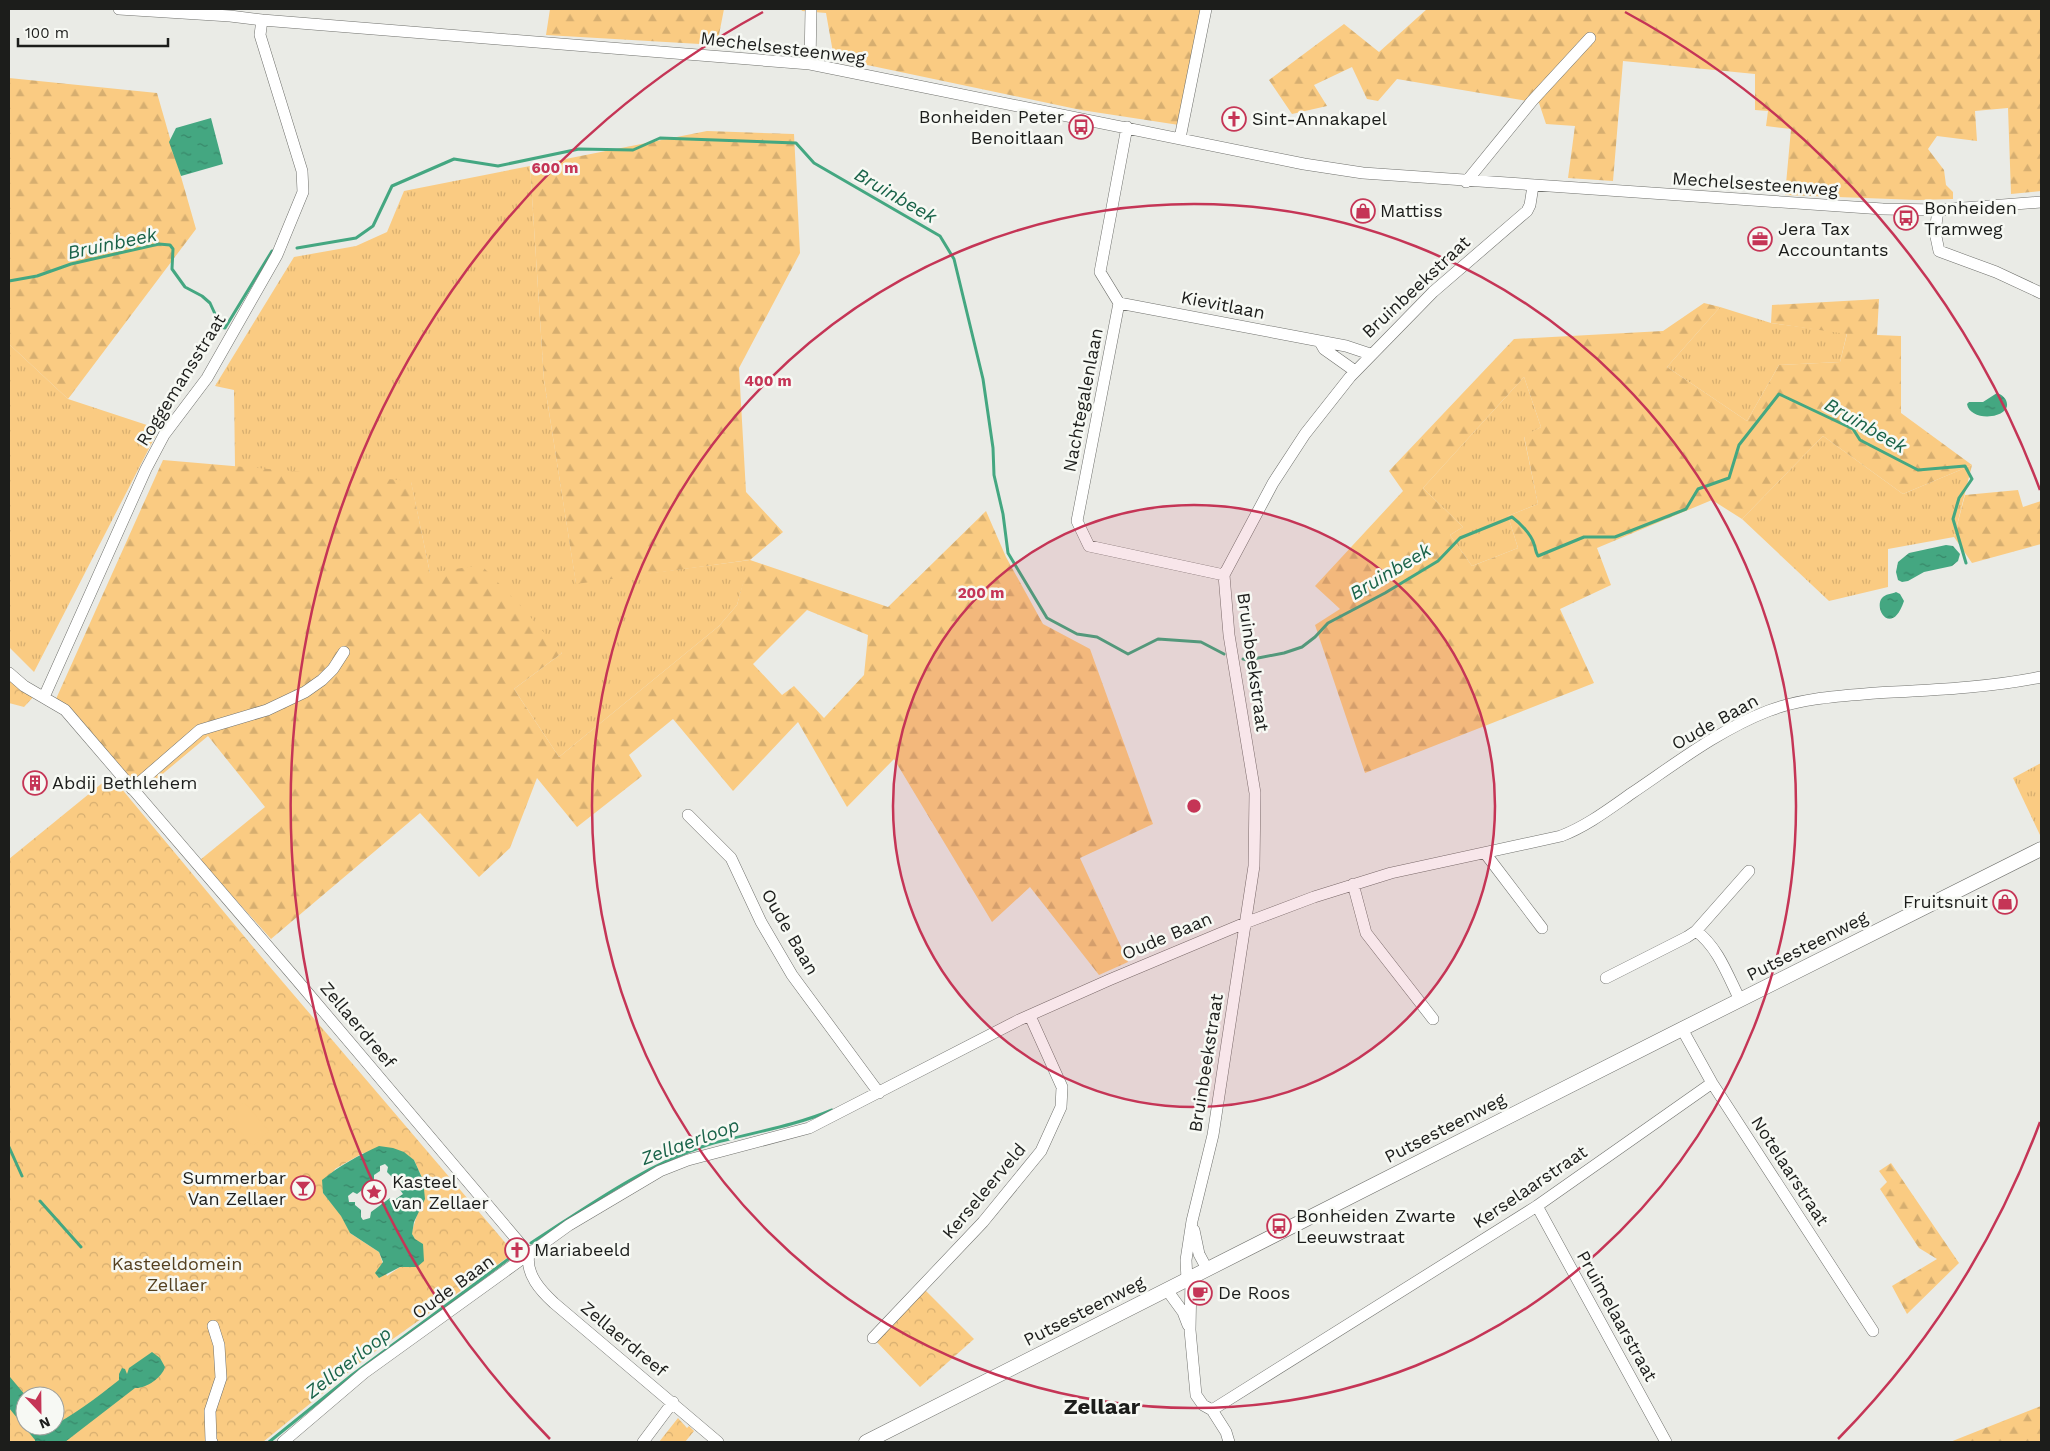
<svg xmlns="http://www.w3.org/2000/svg" width="2050" height="1451" font-family="'Work Sans',sans-serif">
<style>
.grass{fill:url(#grass-tufts)}
.forest{fill:url(#forest-firs);fill-rule:evenodd}
.park{fill:url(#park-crowns);fill-rule:evenodd}
.pitch{fill:#facb82}
.water{fill:url(#water-ripples);fill-rule:evenodd}
.lines{fill:none;stroke-linecap:round;stroke-linejoin:round}
.stream{stroke:#44a781;stroke-width:3}
.minor-casing{stroke:#70716d;stroke-width:12}
.major-casing{stroke:#70716d;stroke-width:15}
.minor{stroke:#fff;stroke-width:11}
.major{stroke:#fff;stroke-width:14}
.ring{fill:none;stroke:#c53556;stroke-width:2.5}
.labels{text-anchor:middle;stroke-width:5;stroke-linejoin:round;paint-order:stroke}
.street-label{font-size:18px;fill:#1c1d1b;stroke:#f7f9f4}
.poi-label{font-size:18px;fill:#1c1d1b;stroke:#f7f9f4;text-anchor:start}
.park-label{font-size:18px;fill:#54401f;stroke:#f7f9f4}
.water-label{font-size:19px;font-style:italic;fill:#196349;stroke:#f7f9f4}
.district-label{font-size:22px;font-weight:bold;fill:#1c1d1b;stroke:#f7f9f4}
.centre{fill:#c53556;stroke:#f7f9f4;stroke-width:2.5}
.ring-label{font-size:15px;text-anchor:middle;font-weight:bold;fill:#c53556;stroke:#f7f9f4;stroke-width:5;stroke-linejoin:round;paint-order:stroke}
</style>
<defs>
<pattern id="grass-tufts" width="24" height="20" patternUnits="userSpaceOnUse" patternTransform="scale(1.25)"><rect width="24" height="20" fill="#facb82"/><path d="M3 7l-1-3M5 7V3M7 7l1-3M15 17l-1-3M17 17v-4M19 17l1-3" fill="none" stroke="#d6ae70"/></pattern>
<pattern id="forest-firs" width="22" height="20" patternUnits="userSpaceOnUse" patternTransform="scale(1.25)"><rect width="22" height="20" fill="#facb82"/><path d="M5 1l3.5 6h-7zM16 11l3.5 6h-7z" fill="#d6ae70"/></pattern>
<pattern id="park-crowns" width="20" height="18" patternUnits="userSpaceOnUse" patternTransform="scale(1.25)"><rect width="20" height="18" fill="#facb82"/><path d="M2 6a3 3 0 1 1 6 0M12 15a3 3 0 1 1 6 0" fill="none" stroke="#d6ae70"/></pattern>
<pattern id="water-ripples" width="26" height="14" patternUnits="userSpaceOnUse" patternTransform="scale(1.25)"><rect width="26" height="14" fill="#44a781"/><path d="M2 4q2-2 4 0t4 0M15 11q2-2 4 0t4 0" fill="none" stroke="#388769"/></pattern>
</defs>
<rect width="100%" height="100%" fill="#eaebe6"/>
<!-- grass -->
<path class="grass" d="M530 166 544 380 576 583 750 560 737 605 719 626 559 757 514 689 562 653 430 573 411 482 235 467 234 390 215 386 294 257 356 246 387 232 404 191Z
M1720 307 1771 323 1847 333 1840 362 1779 365 1747 421 1667 367Z
M9 344 68 399 159 429 34 672 9 647Z
M1524 377 1541 427 1524 437 1538 504 1508 516 1518 548 1472 566 1450 535 1463 527 1423 488Z
M1823 436 1903 494 1972 465 1954 537 1888 549V587L1829 601 1742 519Z
M2041 763V834L2040 835 2013 778Z"/>
<!-- forest -->
<path class="forest" d="M550 9H724L717 45 546 35Z
M801 9H1202L1179 125 1081 110 834 58 826 13 802 11Z
M1427 9H2041V191L2011 194 2008 108 1975 111 1977 141 1937 136 1928 149 1944 170 1946 185 1953 192V199L1917 200 1785 195 1791 129 1766 126 1768 111 1755 110V74L1623 61 1613 181 1568 178 1575 126 1546 124 1539 103 1397 79 1378 101 1367 99 1352 67 1314 85 1327 106 1292 114 1269 80 1344 24 1379 52Z
M9 78 157 93 196 229 68 399 9 344Z
M707 131 794 134 800 253 739 368 746 492 783 532 750 560 888 607 986 511 1006 557 1043 624 1090 649 1153 824 1080 858 1128 962 1099 975 1030 887 992 922 894 759 847 807 798 722 733 791 673 719 629 755 642 776 577 827 537 778 510 848 479 877 420 813 271 939 200 860 265 807 208 736 141 792 56 699 163 460 411 481 430 573 481 565 517 602 562 653 514 689 559 757 719 626 737 605 749 560 576 584 544 380 530 166ZM807 610 868 635 864 675 824 718 794 686 782 695 753 664Z
M1879 299 1877 335 1901 336V413L1972 465 1903 494 1823 436 1742 519 1712 500 1597 548 1611 585 1560 609 1594 683 1365 773 1315 625 1340 609 1315 586 1403 491 1389 471 1514 339 1663 331 1704 303 1720 307 1667 367 1747 421 1779 365 1840 362 1847 334 1771 323 1772 305ZM1524 377 1541 427 1524 436 1538 504 1508 516 1518 548 1472 566 1450 535 1463 527 1423 488Z
M2018 490 2023 507 2041 501V544L1972 563 1954 537 1965 495Z
M1891 1163 1959 1263 1907 1314 1892 1286 1937 1259 1919 1248 1880 1189 1887 1182 1879 1171Z
M2041 1406V1442H1950Z"/>
<!-- park -->
<path class="park" d="M9 669 36 694 24 707 9 703Z
M111 776 264 960 514 1253 366 1358 263 1442H9V859ZM363 1153 414 1160 423 1180 418 1212 411 1234 415 1239 417 1267H400L387 1276 379 1252 350 1233 342 1216 323 1193 335 1169ZM25 1396H55V1426H25Z
M922 1287 974 1339 920 1387 873 1338Z
M678 1418 687 1428 689 1426 694 1431 685 1442H659Z"/>
<!-- pitch -->
<path class="pitch" d="M244 1102 269 1131 253 1146 227 1117Z"/>
<!-- water -->
<path class="water" d="M211 118 223 164 181 176 169 142 176 128Z
M1997 393C2005 395 2011 405 2004 411 1994 420 1969 418 1967 404L1969 402H1983Z
M1946 545 1953 546 1960 554 1958 561 1952 566 1924 572 1908 581 1902 582 1898 580 1896 572 1898 562 1909 553Z
M1896 592 1900 594 1904 601C1892 637 1873 609 1882 598 1885 594 1892 594 1896 592Z
M379 1146 393 1148 404 1152 414 1160 423 1180 425 1199 414 1222 412 1234 415 1239 423 1244 424 1261 417 1267H400L379 1278 375 1273 383 1262 379 1252 350 1233 341 1216 323 1193 322 1180C339 1166 359 1155 379 1146ZM385 1164 388 1167 387 1172 399 1184 398 1187 403 1194 393 1201 390 1198 371 1212 370 1218 363 1220 361 1217V1210L355 1205V1202H349L348 1196 353 1192 357 1194 374 1181V1175L380 1171V1166Z
M152 1352 160 1358 165 1367C162 1378 145 1389 135 1388L65 1442H35V1440L9 1408V1372L10 1377 26 1396 25 1426H46L48 1428C73 1416 96 1398 119 1380V1374L122 1368 125 1369 127 1374 129 1368Z"/>
<g class="lines">
<!-- stream -->
<path class="stream" d="M297 248 356 238 373 226 392 186 454 159 498 166 579 149 633 150 660 138 796 143 814 163 940 236 954 259 983 379 993 448 994 475 1003 514 1008 553 1047 618 1077 634 1097 637 1128 654 1158 639 1201 642 1224 654
M9 281 37 276 71 264 159 244 170 245 173 249 172 269 185 287 202 296 210 303 221 327 225 328 272 251H275
M1243 659 1248 660 1284 653 1302 647 1315 637 1328 623 1385 593 1438 561 1460 538 1512 517C1520 523 1531 534 1534 544 1536 549 1535 551 1538 556L1584 537H1615L1686 509 1698 489 1729 478 1739 445 1779 394 1853 429 1860 440 1918 470 1965 466 1972 479 1959 498 1953 519 1966 563
M9 1147 22 1176
M40 1201 81 1247
M531 1243C587 1207 643 1166 707 1145 748 1133 792 1127 832 1110
M269 1442 352 1375 518 1252"/>
<!-- minor casing -->
<g class="minor-casing">
<path id="minor" d="M119 9 230 16 262 20 810 64 1304 164 1363 173 1883 209 1938 210 2041 202
M810 64 811 9
M1127 127 1100 272 1119 303 1077 521 1089 546 1224 575
M1180 138 1206 9
M1466 182 1532 101 1590 38
M1938 210 1935 232 1939 251 1996 272 2041 293
M1119 303 1346 346 1370 354
M1320 342 1324 349 1355 371
M9 673 24 686 65 710 296 979 529 1254
M44 697 146 469 164 435 207 378 277 255 303 192 302 171 260 35 262 20
M132 789 200 730 267 710 305 692 322 680 333 669 344 652
M688 815 731 858 761 922 792 975 879 1093
M1485 853 1542 928
M1353 884 1366 933 1433 1019
M1696 931C1718 947 1728 976 1740 1000
M1606 978 1687 937 1696 931 1749 871
M1682 1029 1712 1083 1873 1331
M1537 1206 1666 1442
M1194 1230 1199 1254 1207 1269
M529 1254C525 1274 541 1291 554 1303L718 1442
M1191 1278 1190 1330 1196 1395 1203 1405 1212 1410 1226 1432 1229 1442
M1187 1280 1186 1260 1192 1221 1213 1135 1254 866 1255 793 1229 635 1224 575 1273 483 1305 434 1350 377 1433 292 1527 211 1530 205 1533 186
M1167 1290 1183 1312 1188 1325
M873 1338 983 1222 1041 1151 1061 1107 1062 1087 1030 1016
M1212 1410 1537 1206 1712 1083
M212 1442 211 1440 210 1411 221 1378 219 1345 213 1326
M283 1442 364 1373 569 1225 660 1171 688 1160 809 1128 1019 1020 1109 980 1245 923 1314 897 1391 873 1561 836C1587 826 1609 809 1632 793 1675 764 1719 730 1768 711 1802 698 1839 696 1876 693 1931 690 1987 688 2041 677
M643 1442 673 1402"/>
</g>
<!-- major casing -->
<g class="major-casing">
<path id="major" d="M866 1442 1682 1029 2041 849"/>
</g>
<!-- minor -->
<use href="#minor" class="minor"/>
<!-- major -->
<use href="#major" class="major"/>
</g>
<!-- distance rings -->
<circle cx="1194" cy="806" r="301" fill="#c53556" fill-opacity=".12"/>
<g class="ring">
<circle cx="1194" cy="806" r="301"/>
<circle cx="1194" cy="806" r="602"/>
<path d="M2040 1122A903 903 0 0 1 1838 1439M550 1439A903 903 0 0 1 763 12M1625 12A903 903 0 0 1 2040 490"/>
</g>
<!-- icons -->
<defs>
<g id="church-ring" transform="scale(1.25)"><circle r="9.5" fill="#f7f9f4" stroke="#c53556" stroke-width="1.5"/><path d="M-1.2-6h2.4v3.5h3.3v2.4h-3.3V6h-2.4V-.1h-3.3v-2.4h3.3Z" fill="#c53556"/></g>
<g id="bus-ring" transform="scale(1.25)"><circle r="9.5" fill="#f7f9f4" stroke="#c53556" stroke-width="1.5"/><path d="M-5-6H5V4H4V6H2V4H-2V6H-4V4H-5ZM-3.5-4V0h7V-4ZM-3.5 1.2v1.5H-2V1.2ZM2 1.2v1.5H3.5V1.2Z" fill="#c53556"/></g>
<g id="shop-ring" transform="scale(1.25)"><circle r="9.5" fill="#f7f9f4" stroke="#c53556" stroke-width="1.5"/><path d="M-5-2.5h2.3a2.7 3.5 0 0 1 5.4 0H5L5.5 6h-11ZM-1.5-2.5h3a1.5 2.3 0 0 0-3 0Z" fill="#c53556"/></g>
<g id="office-ring" transform="scale(1.25)"><circle r="9.5" fill="#f7f9f4" stroke="#c53556" stroke-width="1.5"/><path d="M-6-3h4V-5.5h4V-3h4V5H-6ZM-1-4.5V-3h2v-1.5ZM-6 0V1H6V0Z" fill="#c53556"/></g>
<g id="building-ring" transform="scale(1.25)"><circle r="9.5" fill="#f7f9f4" stroke="#c53556" stroke-width="1.5"/><path d="M-4-6H4V6H1V3H-1V6H-4ZM-2.5-4.3h1.7v1.8h-1.7ZM.8-4.3h1.7v1.8H.8ZM-2.5-1h1.7V.8h-1.7ZM.8-1h1.7V.8H.8Z" fill="#c53556"/></g>
<g id="bar-ring" transform="scale(1.25)"><circle r="9.5" fill="#f7f9f4" stroke="#c53556" stroke-width="1.5"/><path d="M-6-5H6L.8 .8V4.5H3.5V6h-7V4.5H-.8V.8Z" fill="#c53556"/></g>
<g id="sight-ring" transform="scale(1.25)"><circle r="9.5" fill="#f7f9f4" stroke="#c53556" stroke-width="1.5"/><path d="M0-6L1.8-2.2L6-1.7L2.9 1.2L3.7 5.4L0 3.3L-3.7 5.4L-2.9 1.2L-6-1.7L-1.8-2.2Z" fill="#c53556"/></g>
<g id="cafe-ring" transform="scale(1.25)"><circle r="9.5" fill="#f7f9f4" stroke="#c53556" stroke-width="1.5"/><path d="M-5.5-4.5H6V0H3Q3 3.5 0 3.5H-2.5Q-5.5 3.5-5.5 0ZM3-3.2v2h1.7v-2ZM-6 4.5H4V6H-6Z" fill="#c53556"/></g>
</defs>
<g fill-rule="evenodd">
<use href="#church-ring" x="1234" y="119"/>
<use href="#bus-ring" x="1081" y="127"/>
<use href="#shop-ring" x="1363" y="211"/>
<use href="#bus-ring" x="1906" y="218"/>
<use href="#office-ring" x="1760" y="239"/>
<use href="#building-ring" x="35" y="783"/>
<use href="#shop-ring" x="2005" y="902"/>
<use href="#bar-ring" x="303" y="1188"/>
<use href="#sight-ring" x="374" y="1192"/>
<use href="#bus-ring" x="1279" y="1226"/>
<use href="#church-ring" x="517" y="1250"/>
<use href="#cafe-ring" x="1200" y="1293"/>
</g>
<g class="labels">
<!-- street labels -->
<g class="street-label">
<text transform="translate(783 48) rotate(7)" y="6">Mechelsesteenweg</text>
<text transform="translate(1755 184) rotate(4)" y="6">Mechelsesteenweg</text>
<text transform="translate(1416 287) rotate(-43)" y="6">Bruinbeekstraat</text>
<text transform="translate(1223 305) rotate(11)" y="6">Kievitlaan</text>
<text transform="translate(181 380) rotate(-58)" y="6">Roggemansstraat</text>
<text transform="translate(1083 400) rotate(-79)" y="6">Nachtegalenlaan</text>
<text transform="translate(1253 662) rotate(82)" y="6">Bruinbeekstraat</text>
<text transform="translate(1715 722) rotate(-29)" y="6">Oude Baan</text>
<text transform="translate(790 932) rotate(60)" y="6">Oude Baan</text>
<text transform="translate(1167 936) rotate(-23)" y="6">Oude Baan</text>
<text transform="translate(1807 946) rotate(-27)" y="6">Putsesteenweg</text>
<text transform="translate(358 1025) rotate(50)" y="6">Zellaerdreef</text>
<text transform="translate(1206 1063) rotate(-81)" y="6">Bruinbeekstraat</text>
<text transform="translate(1445 1128) rotate(-27)" y="6">Putsesteenweg</text>
<text transform="translate(1790 1171) rotate(57)" y="6">Notelaarstraat</text>
<text transform="translate(1530 1187) rotate(-34)" y="6">Kerselaarstraat</text>
<text transform="translate(984 1191) rotate(-50)" y="6">Kerseleerveld</text>
<text transform="translate(453 1287) rotate(-36)" y="6">Oude Baan</text>
<text transform="translate(1084 1311) rotate(-27)" y="6">Putsesteenweg</text>
<text transform="translate(1617 1316) rotate(61)" y="6">Pruimelaarstraat</text>
<text transform="translate(624 1339) rotate(40)" y="6">Zellaerdreef</text>
</g>
<!-- poi labels -->
<g class="poi-label">
<text x="1064" y="123" text-anchor="end">Bonheiden Peter<tspan x="1064" dy="21">Benoitlaan</tspan></text>
<text x="1252" y="125">Sint-Annakapel</text>
<text x="1924" y="214">Bonheiden<tspan x="1924" dy="21">Tramweg</tspan></text>
<text x="1380" y="217">Mattiss</text>
<text x="1778" y="235">Jera Tax<tspan x="1778" dy="21">Accountants</tspan></text>
<text x="52" y="789">Abdij Bethlehem</text>
<text x="1988" y="908" text-anchor="end">Fruitsnuit</text>
<text x="286" y="1184" text-anchor="end">Summerbar<tspan x="286" dy="21">Van Zellaer</tspan></text>
<text x="392" y="1188">Kasteel<tspan x="392" dy="21">van Zellaer</tspan></text>
<text x="1296" y="1222">Bonheiden Zwarte<tspan x="1296" dy="21">Leeuwstraat</tspan></text>
<text x="534" y="1256">Mariabeeld</text>
<text x="1218" y="1299">De Roos</text>
</g>
<!-- park labels -->
<g class="park-label">
<text x="177" y="1270">Kasteeldomein<tspan x="177" dy="21">Zellaer</tspan></text>
</g>
<!-- water labels -->
<g class="water-label">
<text transform="translate(896 195) rotate(30)" y="7">Bruinbeek</text>
<text transform="translate(112 243) rotate(-12)" y="7">Bruinbeek</text>
<text transform="translate(1866 425) rotate(30)" y="7">Bruinbeek</text>
<text transform="translate(1390 571) rotate(-31)" y="7">Bruinbeek</text>
<text transform="translate(690 1141) rotate(-20)" y="7">Zellaerloop</text>
<text transform="translate(348 1362) rotate(-38)" y="7">Zellaerloop</text>
</g>
<!-- district labels -->
<g class="district-label">
<text x="1102" y="1414">Zellaar</text>
</g>
</g>
<circle cx="1194" cy="806" r="8" class="centre"/>
<g class="ring-label">
<text x="555" y="173">600 m</text>
<text x="768" y="386">400 m</text>
<text x="981" y="598">200 m</text>
</g>
<!-- border -->
<rect width="2050" height="1451" fill="none" stroke="#1c1d1b" stroke-width="20"/>
<!-- north arrow -->
<g transform="translate(40 1411) rotate(158)"><circle r="24" fill="#f7f9f4" stroke="#9fa19d"/>
<path d="M0-4L9 19L0 12L-9 19Z" fill="#c53556"/>
<text y="-8" font-size="14" font-weight="bold" text-anchor="middle" fill="#1c1d1b">N</text>
</g>
<!-- scale -->
<path d="M18 38v8h150v-8" fill="none" stroke="#1c1d1b" stroke-width="2.5"/>
<text x="25" y="38" font-size="15" fill="#1c1d1b" stroke="#f7f9f4" stroke-width="4" paint-order="stroke">100 m</text>
</svg>
